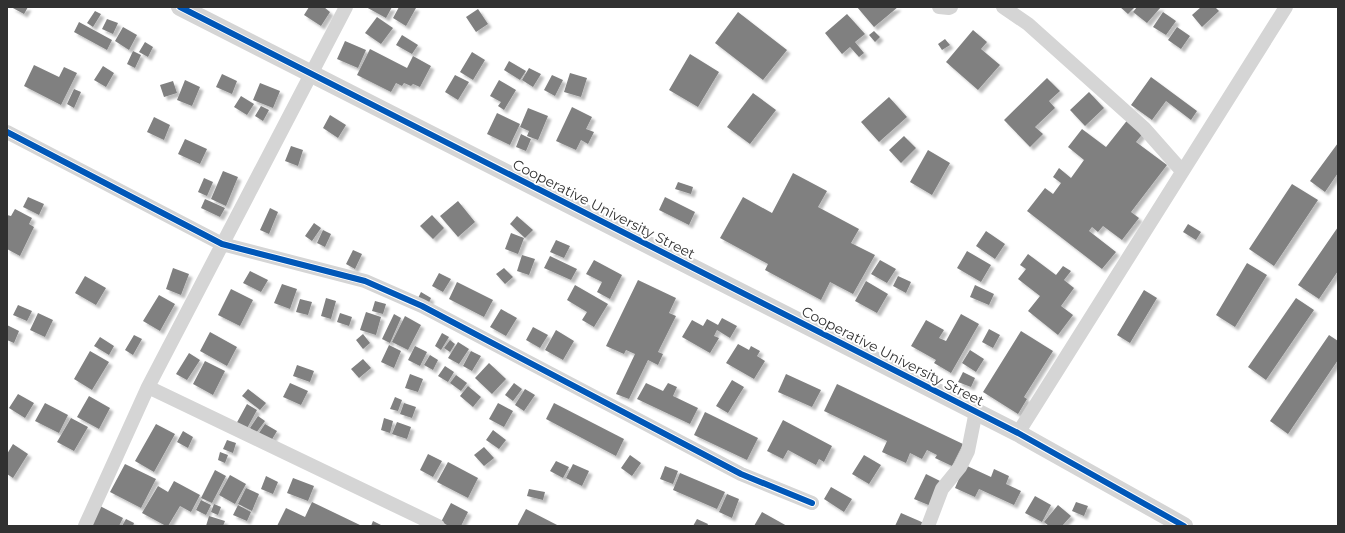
<svg xmlns="http://www.w3.org/2000/svg" width="1345" height="533" font-family="Montserrat,sans-serif">
<style>
.building{fill:#808080;filter:url(#shadow)}
.lines{fill:none;stroke-linecap:round;stroke-linejoin:round}
.minor{stroke:#d5d5d5;stroke-width:14}
.tertiary{stroke:#d5d5d5;stroke-width:18}
.cycleway-casing{stroke:#fff;stroke-width:8}
.cycleway{stroke:#0057b8;stroke-width:6}
.labels{text-anchor:middle;stroke-width:4;stroke-linejoin:round;paint-order:stroke}
.street-label{font-size:14px;fill:#313131;stroke:#fff}
</style>
<defs>
<filter id="shadow"><feDropShadow dx="3.5" dy="3.5" stdDeviation="1" flood-color="#0004"/></filter>
</defs>
<rect width="100%" height="100%" fill="#fff"/>
<!-- building -->
<path class="building" d="M11 7H28L24 14Z
M309 7H324L330 12 321 26 304 15Z
M366 7H392L386 18Z
M399 7H414L416 8 406 26 393 18Z
M857 7H898L874 27Z
M1120 7H1135L1128 14Z
M1137 7H1161L1147 23 1133 12Z
M1201 7H1215L1219 11 1202 27 1192 15Z
M478 9 488 24 476 32 466 17Z
M95 11 101 14 93 27 87 23Z
M738 12 787 50 763 80 715 43Z
M1163 12 1176 21 1166 35 1153 27Z
M847 14 865 34 855 42 864 53 859 57 850 47 842 54 825 33Z
M377 17 393 28 381 44 365 33Z
M107 19 118 23 113 34 102 29Z
M79 22 112 40 107 50 74 32Z
M123 27 137 35 129 50 115 41Z
M1177 27 1190 36 1181 49 1168 40Z
M973 30 987 42 981 49 1000 65 978 90 946 62Z
M874 31 880 37 875 42 869 35Z
M402 35 418 45 412 54 396 45Z
M945 39 950 45 942 50 938 44Z
M345 41 366 50 358 68 337 59Z
M145 42 153 47 148 57 139 52Z
M370 49 407 68 413 56 431 66 420 87 413 84 411 86 404 83 402 86 396 83 391 92 357 75Z
M133 51 141 55 135 68 127 64Z
M472 52 485 60 473 80 460 72Z
M690 54 719 72 698 107 669 90Z
M509 61 526 71 520 80 504 70Z
M34 65 59 77 64 67 77 73 61 105 24 86Z
M103 66 114 73 106 87 94 80Z
M529 68 541 74 533 87 522 80Z
M570 73 587 78 581 97 564 92Z
M222 74 237 81 232 94 216 87Z
M455 75 469 82 458 100 445 92Z
M552 75 563 80 555 96 544 90Z
M1151 77 1197 111 1191 120 1166 101 1152 120 1131 105Z
M1047 78 1060 91 1049 101 1055 108 1035 127 1043 134 1030 147 1004 120Z
M185 80 200 87 192 106 177 100Z
M499 80 516 90 504 110 498 106 501 102 490 96Z
M173 81 177 93 164 97 160 85Z
M260 83 280 91 273 108 253 100Z
M74 89 81 92 74 108 67 104Z
M1089 92 1104 108 1085 126 1070 110Z
M753 93 776 110 750 144 727 127Z
M241 96 254 104 247 115 234 107Z
M889 97 907 117 879 142 861 122Z
M261 106 269 110 263 121 255 116Z
M572 107 592 117 586 129 594 132 588 144 581 140 576 150 556 141Z
M528 108 548 116 538 140 527 136 529 131 520 127Z
M497 113 520 124 510 145 487 134Z
M330 115 346 125 338 138 323 128Z
M154 117 170 125 164 140 147 132Z
M1129 118 1145 131 1136 142 1167 165 1131 212 1139 218 1122 240 1103 226 1098 232 1092 227 1089 231 1116 252 1102 269 1027 211 1045 188 1053 194 1061 183 1053 177 1059 168 1071 178 1084 160 1068 147 1082 129 1106 147Z
M521 134 531 139 526 151 516 147Z
M904 136 916 148 901 163 889 150Z
M185 139 207 149 200 164 178 154Z
M1338 143V173L1325 192 1310 181Z
M291 146 303 150 298 166 285 161Z
M928 150 950 163 932 195 910 182Z
M223 171 238 177 226 206 211 199Z
M793 173 827 191 818 207 859 229 851 243 875 255 853 294 830 282 821 300 765 270 768 264 720 238 743 197 772 213Z
M204 178 213 182 207 196 198 192Z
M678 182 693 187 691 194 675 189Z
M1292 184 1318 200 1274 266 1249 249Z
M28 197 44 204 39 215 23 207Z
M665 197 695 212 689 225 659 210Z
M205 199 225 208 220 217 201 208Z
M458 201 475 222 458 237 440 216Z
M270 208 278 212 269 234 260 230Z
M15 209 32 218 29 224 34 227 20 256 7 249V215L11 216Z
M432 215 444 228 433 239 420 226Z
M517 216 533 230 525 238 510 224Z
M314 223 321 228 312 241 305 236Z
M1188 224 1201 232 1196 240 1183 232Z
M1338 227V271L1319 299 1298 285Z
M323 230 331 234 325 247 317 243Z
M986 231 1005 244 995 259 976 246Z
M511 233 524 238 518 254 505 249Z
M556 240 570 246 564 258 550 252Z
M353 250 362 254 355 269 346 264Z
M967 251 991 265 981 282 957 268Z
M1028 254 1056 275 1063 266 1071 271 1064 280 1074 288 1061 306 1073 315 1058 335 1028 311 1040 296 1018 279 1026 269 1020 265Z
M522 255 535 259 529 275 517 271Z
M550 256 577 269 571 280 544 268Z
M594 260 622 275 610 299 597 292 602 282 586 274Z
M880 260 896 269 887 283 871 274Z
M1247 263 1267 275 1235 327 1216 315Z
M173 268 189 274 181 295 166 289Z
M504 268 513 277 505 284 496 274Z
M250 271 268 280 261 292 243 283Z
M439 273 451 279 443 292 432 286Z
M85 276 106 288 96 305 75 293Z
M898 276 911 282 906 293 893 286Z
M638 280 676 298 669 313 676 316 658 352 663 354 658 365 648 360 629 399 616 394 635 354 626 350 624 354 606 346Z
M866 281 888 294 877 313 855 301Z
M457 282 493 300 484 317 449 299Z
M282 284 297 289 290 309 274 303Z
M575 285 608 304 594 327 582 320 587 312 567 300Z
M975 285 994 294 989 305 970 297Z
M231 289 253 300 240 326 218 315Z
M1144 290 1157 298 1130 343 1117 335Z
M421 292 431 298 427 307 416 302Z
M159 295 175 304 160 331 143 321Z
M326 298 336 301 331 319 321 316Z
M1296 298 1314 310 1266 380 1248 367Z
M300 299 312 302 308 315 296 312Z
M375 301 386 304 383 314 372 311Z
M18 305 32 311 27 321 13 315Z
M501 309 517 318 506 336 490 327Z
M366 312 381 317 376 335 360 330Z
M38 313 53 320 45 337 30 330Z
M340 313 352 317 349 326 337 322Z
M394 314 401 318 390 343 382 339Z
M961 314 979 324 951 373 934 363 936 360 911 346 926 320 944 330 939 338 946 341Z
M405 316 421 325 408 350 392 342Z
M722 318 737 326 730 338 717 330 714 336 719 338 710 353 682 337 692 320 703 326 707 319 718 325Z
M7 325 19 331 14 343 7 340Z
M533 327 548 335 540 348 526 340Z
M989 329 1000 335 993 348 982 342Z
M556 330 574 341 563 360 545 350Z
M1021 331 1053 351 1024 397 1027 399 1018 414 983 392Z
M210 332 237 347 227 366 200 351Z
M442 333 449 337 441 350 435 346Z
M363 334 370 343 363 349 356 340Z
M134 335 142 339 133 355 125 350Z
M1329 335 1338 341V360L1288 434 1270 421Z
M100 337 114 346 109 355 94 346Z
M450 340 455 344 450 352 444 348Z
M458 342 469 349 459 364 448 358Z
M738 344 749 350 751 346 760 351 757 356 765 361 754 379 726 363Z
M389 345 401 351 394 368 381 362Z
M415 346 427 352 420 366 408 360Z
M970 350 984 359 976 372 962 363Z
M90 351 109 362 92 390 74 379Z
M471 351 481 356 472 371 463 366Z
M189 353 200 360 187 380 176 374Z
M430 355 438 360 433 370 424 365Z
M363 359 371 368 359 378 351 369Z
M205 361 225 371 213 395 193 384Z
M489 363 506 379 492 394 475 378Z
M297 365 314 371 310 382 293 376Z
M445 366 454 372 448 382 438 376Z
M963 372 975 378 971 387 958 382Z
M410 374 423 379 418 392 405 388Z
M786 374 821 390 812 407 778 392Z
M456 375 467 383 461 391 450 383Z
M732 380 744 387 728 413 716 406Z
M290 383 308 391 301 405 283 397Z
M514 383 522 389 513 401 505 395Z
M646 383 663 391 668 383 677 387 673 396 698 408 690 424 637 399Z
M837 384 963 444 952 466 935 458 937 455 927 450 922 459 910 453 906 463 882 452 887 441 824 411Z
M468 386 481 397 473 407 460 396Z
M248 389 266 403 260 410 242 396Z
M525 389 535 395 524 411 515 405Z
M18 394 34 403 25 418 9 408Z
M89 396 110 408 99 429 77 417Z
M395 397 402 400 398 411 390 409Z
M45 403 68 415 59 433 35 421Z
M404 403 416 407 412 418 400 414Z
M498 403 513 411 504 427 489 419Z
M554 403 624 439 616 456 546 419Z
M247 404 257 410 245 432 235 426Z
M705 412 758 438 747 460 694 435Z
M258 416 265 421 256 433 250 428Z
M71 418 88 427 74 451 57 442Z
M384 418 393 421 390 433 381 430Z
M783 420 832 446 824 462 819 459 816 465 788 450 783 459 767 451Z
M397 422 411 427 407 439 392 434Z
M156 424 175 434 154 472 135 461Z
M265 424 277 431 271 441 259 433Z
M493 430 506 440 499 449 486 440Z
M183 431 193 437 188 448 177 442Z
M227 440 236 443 233 453 223 449Z
M13 444 28 454 13 478 7 474V454Z
M484 447 494 458 484 466 474 455Z
M220 452 228 455 225 463 218 460Z
M428 454 442 461 433 477 420 470Z
M630 455 641 463 632 476 621 468Z
M864 455 881 465 869 484 852 474Z
M556 461 569 467 563 478 550 471Z
M448 462 478 478 468 498 437 482Z
M125 464 156 479 141 508 110 492Z
M573 464 589 471 582 486 566 478Z
M965 465 991 477 994 469 1009 476 1006 484 1021 491 1014 505 979 489 975 497 955 488Z
M665 466 678 471 673 484 660 479Z
M215 470 226 476 212 503 201 498Z
M680 473 725 492 717 509 673 490Z
M926 474 942 482 931 506 914 499Z
M230 475 246 484 235 504 219 495Z
M266 476 278 482 273 494 261 489Z
M293 478 314 486 308 501 287 493Z
M174 481 200 495 191 512 180 506 168 526H166L142 513 158 486 168 492Z
M831 487 852 499 844 512 824 499Z
M246 488 259 494 252 511 238 504Z
M529 489 545 492 543 500 527 496Z
M727 494 739 499 732 518 719 512Z
M1035 496 1051 505 1042 522 1025 513Z
M201 500 211 505 206 515 196 510Z
M312 502 362 526H277L286 508 305 517Z
M1076 502 1088 506 1084 516 1072 511Z
M451 503 468 512 461 526H449L441 522Z
M214 504 221 507 218 515 211 512Z
M238 505 251 512 247 521 233 515Z
M1058 505 1071 516 1062 526H1049L1044 522Z
M100 506 123 518 119 526H90Z
M526 509 559 526H517Z
M762 512 787 526H754Z
M901 513 924 523 922 526H895Z
M209 516 225 521 223 526H206Z
M126 519 134 523 133 526H122Z
M697 519 708 524 707 526H693Z
M373 521 383 526H371Z"/>
<g class="lines">
<!-- minor -->
<path class="minor" d="M939 7 949 8 951 7
M1003 7 1028 24 1144 128 1182 171
M7 132 222 244 365 281 422 306 741 474 812 503
M148 387 438 526
M1018 433 1286 7
M85 526 148 387 346 7
M928 526 942 489 960 467 968 451 976 411"/>
<!-- tertiary -->
<path class="tertiary" d="M180 7 1018 433 1184 526"/>
<!-- cycleway casing -->
<g class="cycleway-casing">
<path id="cycleway" d="M180 7 1018 433 1184 526
M7 132 222 244 365 281 422 306 741 474 812 503"/>
</g>
<!-- cycleway -->
<use href="#cycleway" class="cycleway"/>
</g>
<g class="labels">
<!-- street labels -->
<g class="street-label">
<text transform="translate(604 209) rotate(27)" y="5">Cooperative University Street</text>
<text transform="translate(893 356) rotate(27)" y="5">Cooperative University Street</text>
</g>
</g>
<!-- border -->
<rect width="1345" height="533" fill="none" stroke="#313131" stroke-width="16"/>
</svg>
